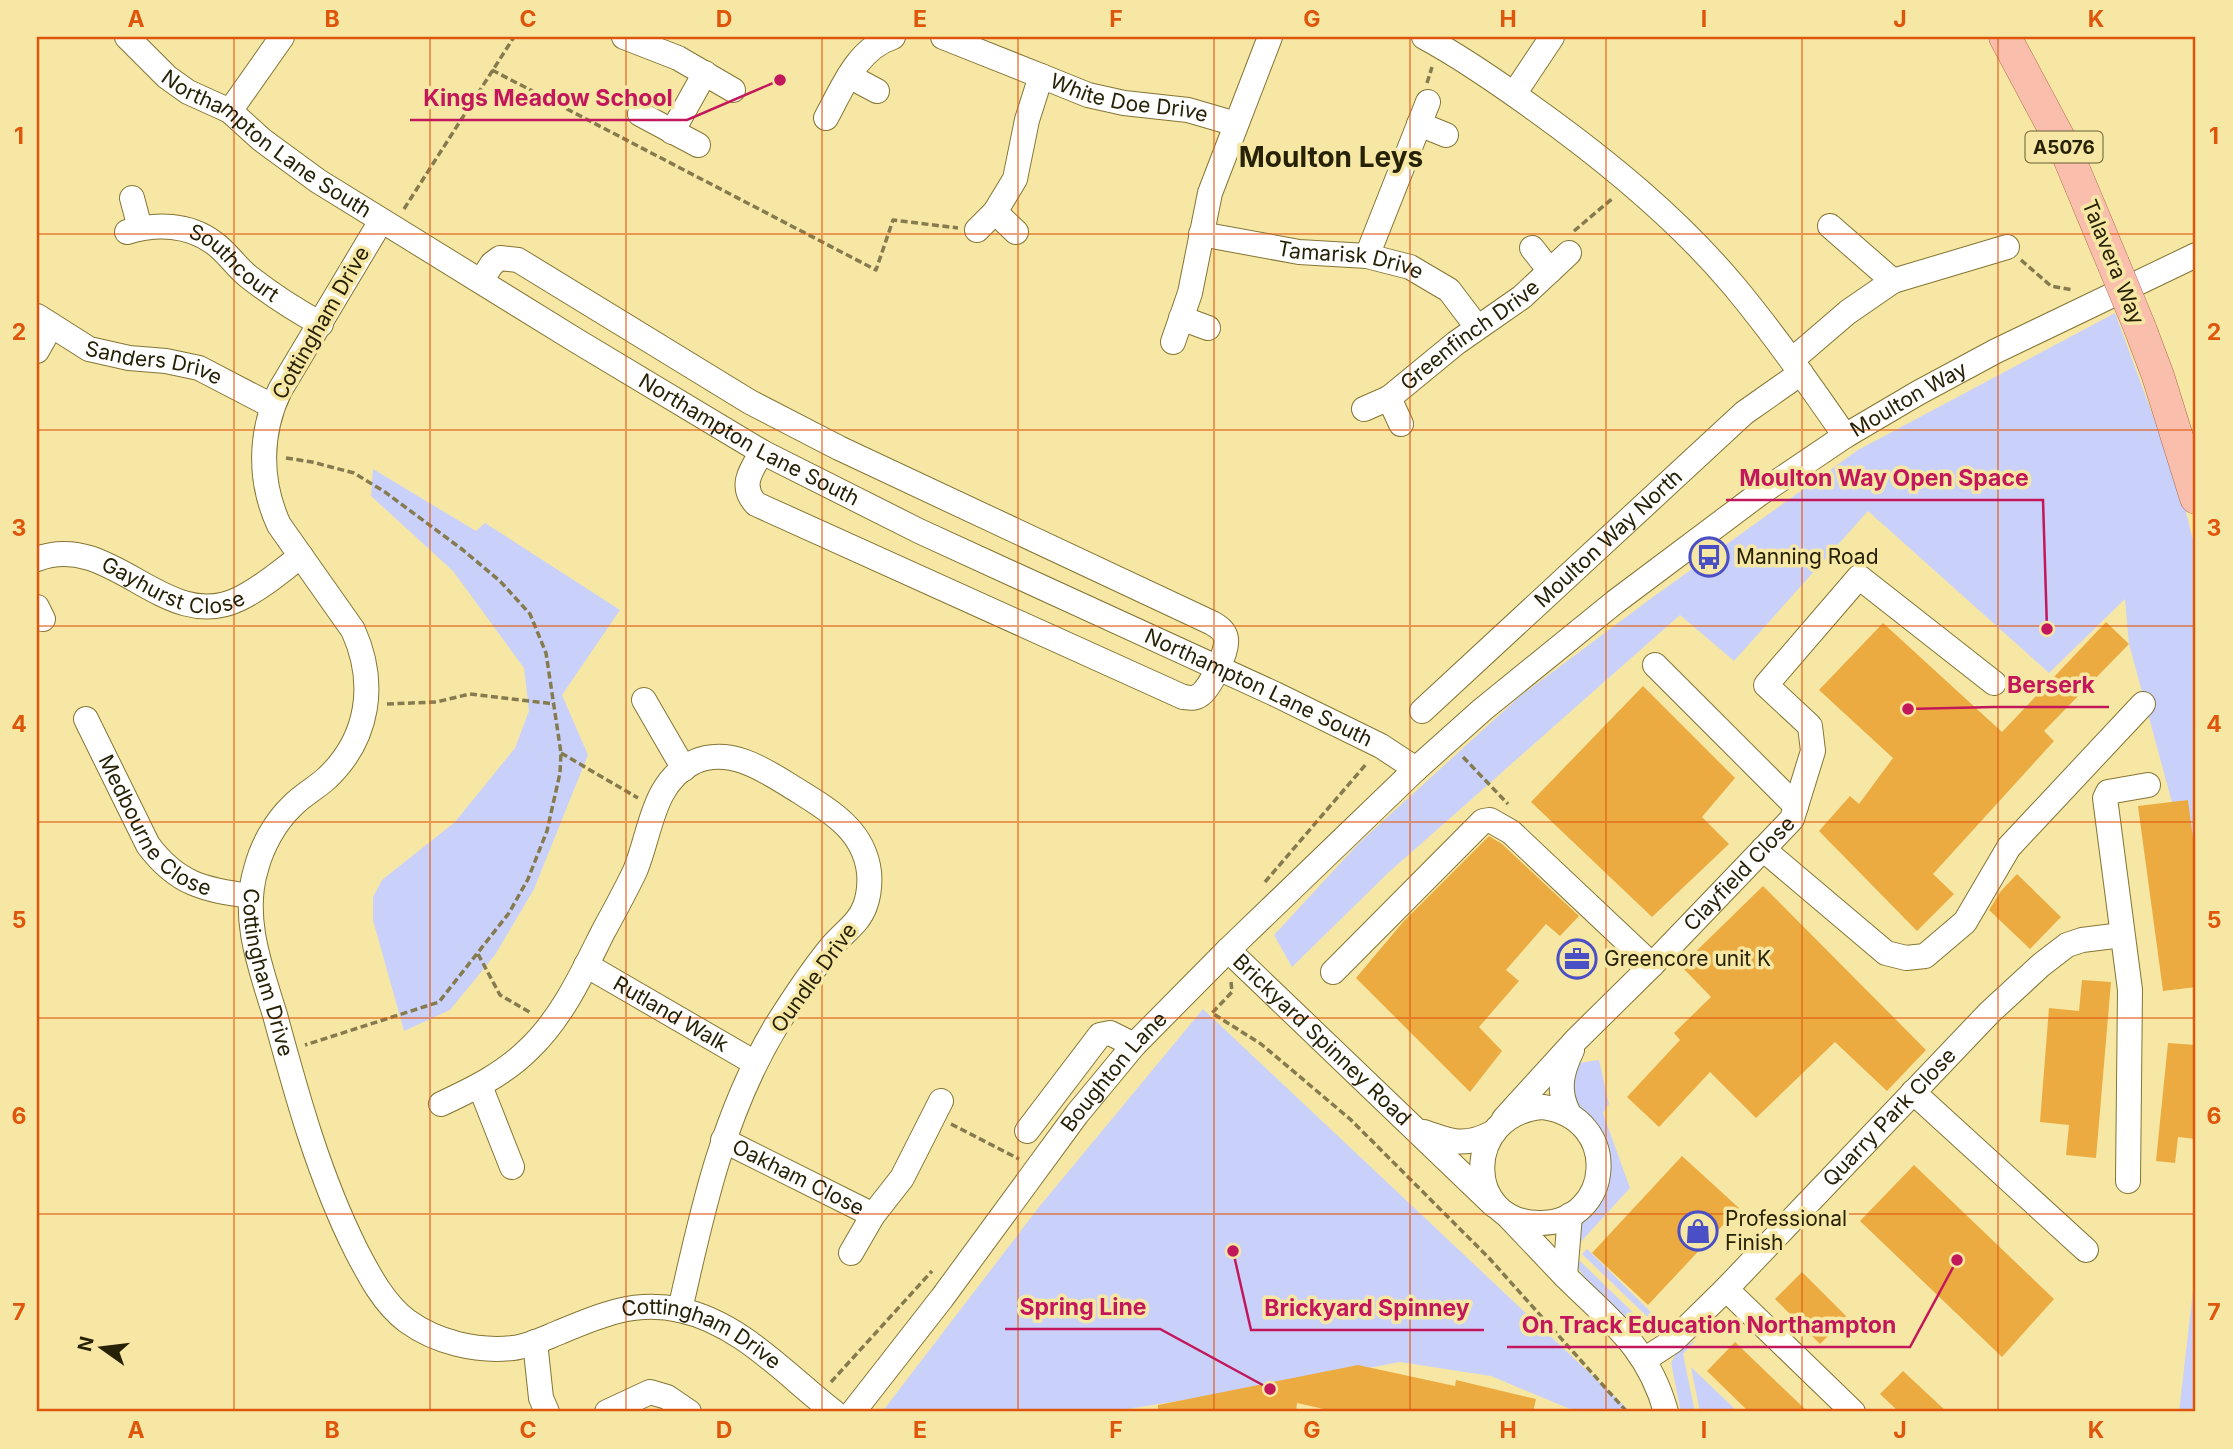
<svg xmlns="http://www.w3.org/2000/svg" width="2233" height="1449" font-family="Inter,sans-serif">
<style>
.green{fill:#c9d1fb}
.building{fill:#ebab41}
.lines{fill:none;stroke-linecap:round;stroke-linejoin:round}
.minor-casing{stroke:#847535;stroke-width:26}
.major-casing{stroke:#ae6b4f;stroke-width:33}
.path{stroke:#867b4e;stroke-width:3.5;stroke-dasharray:7 3.5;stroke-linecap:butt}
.minor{stroke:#fff;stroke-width:24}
.major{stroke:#fabead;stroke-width:32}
.major-bridge-casing{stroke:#ae6b4f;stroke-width:33;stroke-linecap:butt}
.major-bridge{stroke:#fabead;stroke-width:32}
.grid{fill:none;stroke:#de560c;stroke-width:2;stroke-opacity:0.55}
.labels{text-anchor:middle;stroke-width:7;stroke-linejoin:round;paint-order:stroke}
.shield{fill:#f7e7a4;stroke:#655c35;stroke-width:2}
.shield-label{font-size:19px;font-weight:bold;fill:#272106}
.street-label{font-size:21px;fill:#272106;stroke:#f7e7a4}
.poi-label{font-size:21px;fill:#272106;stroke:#f7e7a4;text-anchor:start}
.district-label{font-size:28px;font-weight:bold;fill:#272106;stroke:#f7e7a4}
.leader{fill:none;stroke:#c2185b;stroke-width:2.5}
.callout-dot{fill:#c2185b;stroke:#f7e7a4;stroke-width:2.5}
.callout-label{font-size:23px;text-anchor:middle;font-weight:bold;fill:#c2185b;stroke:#f7e7a4;stroke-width:7;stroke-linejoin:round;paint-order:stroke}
.neatline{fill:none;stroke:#de560c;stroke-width:2.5}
.grid-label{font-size:23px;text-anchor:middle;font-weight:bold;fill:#de560c}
</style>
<rect width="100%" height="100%" fill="#f7e7a4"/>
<!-- green -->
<path class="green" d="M2115 313 2181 492 2196 552V945L2183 843 2129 644 2125 599 2049 673 1868 511 1734 661 1680 615 1388 873 1292 967 1274 935 1359 843 1519 697 1653 597 1858 450Z
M373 469 476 531 485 523 620 610 562 695 588 755 534 889 495 955 450 1010 404 1031 373 920V897L382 880 455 822 515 748 529 711 524 668 453 571 371 496Z
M1203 1009 1631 1412H1577L1491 1376 1400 1362 1267 1387 1108 1412H882L1039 1207Z
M1599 1060 1609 1104 1603 1113 1630 1188 1577 1246 1578 1228 1601 1197 1570 1108 1568 1076 1579 1063Z
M1587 1249 1665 1326 1658 1327 1582 1254Z
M1580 1261 1654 1333 1638 1331 1590 1285 1576 1265Z
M2196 1265V1412H2179Z
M1696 1340 1683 1354 1695 1412H1681L1671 1363 1677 1351Z
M1691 1367 1738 1412H1700Z"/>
<!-- building -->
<path class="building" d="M2106 622 2129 644 2044 731 2054 741 1933 874 1954 894 1917 931 1819 831 1850 796 1859 804 1893 758 1819 690 1883 623 2002 732Z
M1643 686 1735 778 1702 817 1729 844 1652 917 1531 802Z
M2188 800 2196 861V987L2163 991 2138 806Z
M1489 836 1502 844 1579 916 1560 936 1546 924 1506 970 1519 981 1479 1027 1502 1051 1470 1092 1356 978 1403 922Z
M2017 874 2061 917 2030 949 1989 910 2001 891Z
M1763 886 1926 1050 1887 1091 1835 1042 1756 1118 1710 1072 1659 1127 1627 1097 1680 1040 1674 1033 1711 997 1681 966Z
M2082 980 2111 982 2096 1158 2066 1155 2069 1125 2040 1122 2049 1008 2079 1011Z
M2168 1043 2196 1045V1139L2178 1137 2175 1163 2156 1161Z
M1682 1156 1739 1208 1648 1305 1592 1253Z
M1914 1165 2054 1299 2002 1357 1860 1221Z
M1802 1272 1847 1317 1820 1344 1775 1299Z
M1735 1342 1808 1412H1749L1707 1371Z
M1358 1365 1455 1386 1456 1380 1536 1399 1533 1412H1327L1328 1410 1297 1403 1296 1412H1158V1405Z
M1903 1371 1947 1412H1899L1880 1394Z"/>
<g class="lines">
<!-- minor casing -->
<g class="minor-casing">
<g id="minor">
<path id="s1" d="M127 37 167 77 188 92 230 111 262 140 318 181 577 341 762 452 919 531 1275 694 1381 746 1416 769"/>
<path d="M624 37 678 58 733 90"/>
<path d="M943 37 1041 76"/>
<path d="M1424 37C1463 58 1500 84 1536 110 1607 161 1677 218 1734 286 1774 334 1810 385 1845 436"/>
<path d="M849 76 877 91"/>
<path d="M1514 94 1552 37"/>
<path d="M230 111 282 37"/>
<path d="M640 114 698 145"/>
<path d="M826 118C843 87 857 49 893 37"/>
<path d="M1419 124 1446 135"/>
<path d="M672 132 705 73"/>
<path d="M132 198 140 228"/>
<path d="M995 212 1016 232"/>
<path id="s2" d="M381 221 280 390C259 433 259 482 279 525L353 630C377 683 369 738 327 778 316 788 303 795 293 805 275 822 262 846 256 869 241 918 261 969 275 1015 297 1096 319 1176 356 1250 369 1275 384 1304 407 1321 436 1342 476 1352 513 1348 529 1346 545 1338 560 1332 600 1315 635 1300 680 1310 741 1323 786 1375 834 1412"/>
<path d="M1830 226 1893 281"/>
<path id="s3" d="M977 230 995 212 1015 179 1027 120 1041 76 1088 95 1124 103 1188 110 1236 124"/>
<path id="s4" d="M127 232C156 223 189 224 214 243 227 252 236 267 249 277 272 295 295 310 321 324"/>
<path id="s5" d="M1201 234 1299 252 1367 256 1410 267 1449 290 1477 327"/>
<path d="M1532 248 1550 271"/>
<path d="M1367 256 1428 102"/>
<path d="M481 281 492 264 500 258 518 260 750 402 839 448 1212 623C1219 627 1225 631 1226 639 1228 652 1210 688 1200 695 1194 699 1190 698 1183 697L756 504C739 486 751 470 762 452"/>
<path id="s6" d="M37 316 89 349 129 358 166 361 199 368 272 406"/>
<path d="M1181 318 1208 328"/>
<path d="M1173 342 1190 293 1210 193 1270 37"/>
<path d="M37 351 51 326"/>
<path d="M1792 360 1848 312 1893 281 2007 247"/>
<path d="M1389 398 1401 424"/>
<path id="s7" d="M1364 409 1389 398 1456 343 1522 297 1569 253"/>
<path id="s8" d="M37 559C112 530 165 635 239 599 262 588 281 571 301 556"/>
<path d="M37 607 43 619"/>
<path d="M1655 665 1796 806"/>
<path d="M644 700 684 769"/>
<path id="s9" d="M1422 711 1744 413 1801 373"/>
<path id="s10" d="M86 719 148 845C177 884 204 890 251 896"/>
<path d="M1763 849 1886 953 1906 958 1925 956 1965 922 2009 847 2143 704"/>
<path id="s11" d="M1228 950 1494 1205"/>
<path id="s12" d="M586 965 755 1063"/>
<path d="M1333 972 1483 821 1490 820 1511 832 1652 965"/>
<path d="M480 1086 512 1167"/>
<path d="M1913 1092 2086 1250"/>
<path d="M441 1104C473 1089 504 1074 529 1049 562 1018 583 972 603 932 614 912 625 892 635 871 651 833 652 782 694 762 732 745 769 773 800 792 832 812 864 831 869 872 870 883 869 895 865 906 859 923 844 932 832 946 812 970 793 999 776 1026 723 1114 702 1211 680 1310"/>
<path d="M1543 1107C1622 1118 1613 1223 1540 1223 1463 1224 1462 1113 1543 1107Z"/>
<path d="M1569 1114C1557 1091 1561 1073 1572 1050"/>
<path id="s13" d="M1504 1119 1576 1040 1652 965 1792 819 1813 751 1810 726 1766 685 1859 577 1994 683"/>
<path d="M1027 1131 1100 1035 1110 1033 1134 1045"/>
<path d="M1424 1132C1451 1142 1465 1147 1492 1133"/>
<path id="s14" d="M723 1140 873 1215"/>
<path d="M2128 1181 2130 990 2105 798 2108 792 2148 785"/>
<path d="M1507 1215C1526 1235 1545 1255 1564 1275 1609 1320 1648 1346 1666 1412"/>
<path d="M851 1253 873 1215 902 1178 941 1101"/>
<path d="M1565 1276 1570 1215"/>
<path d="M1726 1289 1853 1412"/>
<path d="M535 1342 541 1398 547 1412"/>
<path id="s15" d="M1644 1360 1673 1341 1726 1289 1990 1012 2041 965 2067 945 2082 940 2122 935"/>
<path d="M607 1412 650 1392 667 1397 689 1412"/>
<path id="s16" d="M853 1412 942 1298 1077 1114 1134 1045 1228 950 1416 769 1482 710 1615 602 1759 494 1845 436 1918 393 1996 351 2196 255"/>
</g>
</g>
<!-- major casing -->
<g class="major-casing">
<path id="major" d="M2005 37 2067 153 2113 263
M2140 328 2158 376 2196 498"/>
</g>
<!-- path -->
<path class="path" d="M492 70 876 270 893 220 958 228
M1427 83 1432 67
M404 209 514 37
M1574 231 1613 198
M2021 260 2051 286 2073 290
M286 458 312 462 354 473 385 492 463 550 500 581 530 614 546 653 561 753 560 773 547 831 528 879 509 913 439 1002 305 1045
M387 704 436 702 470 694 555 704
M561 753 638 798
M1463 757 1508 804
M1265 882 1367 763
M478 954 500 995 531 1013
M1231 982 1232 992 1212 1013 1261 1044 1350 1119 1489 1258 1627 1412
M951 1124 1019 1159
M831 1382 932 1271"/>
<!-- minor -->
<use href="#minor" class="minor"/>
<!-- major -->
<use href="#major" class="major"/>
<!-- major-bridge casing -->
<g class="major-bridge-casing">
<path id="major-bridge" d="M2113 263 2140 328"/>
</g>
<!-- major-bridge -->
<use href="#major-bridge" class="major-bridge"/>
</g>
<!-- grid -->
<path class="grid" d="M234 37V1412M430 37V1412M626 37V1412M822 37V1412M1018 37V1412M1214 37V1412M1410 37V1412M1606 37V1412M1802 37V1412M1998 37V1412M37 234H2196M37 430H2196M37 626H2196M37 822H2196M37 1018H2196M37 1214H2196"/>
<!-- icons -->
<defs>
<g id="bus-ring" transform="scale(2.0125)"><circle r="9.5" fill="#f7e7a4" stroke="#4b4fc5" stroke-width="1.5"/><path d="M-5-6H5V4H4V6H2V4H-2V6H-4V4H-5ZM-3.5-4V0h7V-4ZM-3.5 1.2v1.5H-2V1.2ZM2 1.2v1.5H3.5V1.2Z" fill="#4b4fc5"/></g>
<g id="office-ring" transform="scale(2.0125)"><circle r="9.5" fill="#f7e7a4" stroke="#4b4fc5" stroke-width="1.5"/><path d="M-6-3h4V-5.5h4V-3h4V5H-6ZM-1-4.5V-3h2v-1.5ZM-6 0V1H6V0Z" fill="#4b4fc5"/></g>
<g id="shop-ring" transform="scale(2.0125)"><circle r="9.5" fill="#f7e7a4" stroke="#4b4fc5" stroke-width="1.5"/><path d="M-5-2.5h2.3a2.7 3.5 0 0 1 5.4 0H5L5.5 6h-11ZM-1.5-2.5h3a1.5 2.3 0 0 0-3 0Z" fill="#4b4fc5"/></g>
</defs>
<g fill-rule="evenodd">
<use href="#bus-ring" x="1709" y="557"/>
<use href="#office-ring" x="1577" y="959"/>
<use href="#shop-ring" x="1698" y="1231"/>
</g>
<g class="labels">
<!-- shield labels -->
<rect class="shield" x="2025.5" y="131.5" width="77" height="31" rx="5"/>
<g class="shield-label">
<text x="2064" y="154">A5076</text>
</g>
<!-- street labels -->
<g class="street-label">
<text dy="7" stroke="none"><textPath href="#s3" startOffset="262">White Doe Drive</textPath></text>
<text dy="7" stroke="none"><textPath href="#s1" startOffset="177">Northampton Lane South</textPath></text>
<text dy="7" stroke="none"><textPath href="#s5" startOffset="152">Tamarisk Drive</textPath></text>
<text transform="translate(2113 262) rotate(68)" y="7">Talavera Way</text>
<text dy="7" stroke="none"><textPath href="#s4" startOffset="119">Southcourt</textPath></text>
<text transform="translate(321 323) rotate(-60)" y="7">Cottingham Drive</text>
<text dy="7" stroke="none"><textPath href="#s7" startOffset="130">Greenfinch Drive</textPath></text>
<text dy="7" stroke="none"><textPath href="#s6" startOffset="128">Sanders Drive</textPath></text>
<text dy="7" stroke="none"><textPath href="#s16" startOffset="1474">Moulton Way</textPath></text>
<text dy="7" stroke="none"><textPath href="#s1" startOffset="744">Northampton Lane South</textPath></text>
<text dy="7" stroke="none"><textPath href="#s9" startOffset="254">Moulton Way North</textPath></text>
<text dy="7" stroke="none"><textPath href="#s8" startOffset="144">Gayhurst Close</textPath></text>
<text dy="7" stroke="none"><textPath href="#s1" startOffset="1311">Northampton Lane South</textPath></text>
<text dy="7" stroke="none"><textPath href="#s10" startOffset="130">Medbourne Close</textPath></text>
<text dy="7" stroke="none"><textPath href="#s13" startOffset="340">Clayfield Close</textPath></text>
<text dy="7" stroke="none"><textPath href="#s2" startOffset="850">Cottingham Drive</textPath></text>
<text transform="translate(814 978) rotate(-54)" y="7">Oundle Drive</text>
<text dy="7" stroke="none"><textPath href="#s12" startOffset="98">Rutland Walk</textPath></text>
<text dy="7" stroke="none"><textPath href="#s11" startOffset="130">Brickyard Spinney Road</textPath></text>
<text dy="7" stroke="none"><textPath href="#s16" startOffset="429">Boughton Lane</textPath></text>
<text dy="7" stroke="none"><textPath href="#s15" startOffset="346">Quarry Park Close</textPath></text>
<text dy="7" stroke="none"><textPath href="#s14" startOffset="84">Oakham Close</textPath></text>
<text dy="7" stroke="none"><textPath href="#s2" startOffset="1544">Cottingham Drive</textPath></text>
</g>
<!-- poi labels -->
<g class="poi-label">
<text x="1736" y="564">Manning Road</text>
<text x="1604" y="966">Greencore unit K</text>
<text x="1725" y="1226">Professional<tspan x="1725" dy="24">Finish</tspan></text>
</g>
<!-- district labels -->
<g class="district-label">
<text x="1331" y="167">Moulton Leys</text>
</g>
</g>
<!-- callouts -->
<path class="leader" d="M780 80L687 120H410M2047 629L2043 500H1726M1908 709L1993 707H2109M1270 1389L1160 1329H1005M1233 1251L1251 1330H1484M1957 1260L1910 1347H1507"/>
<g class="callout-dot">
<circle cx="780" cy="80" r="7"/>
<circle cx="2047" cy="629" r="7"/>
<circle cx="1908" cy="709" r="7"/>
<circle cx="1270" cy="1389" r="7"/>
<circle cx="1233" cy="1251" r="7"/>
<circle cx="1957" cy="1260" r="7"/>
</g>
<g class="callout-label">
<text x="548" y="106">Kings Meadow School</text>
<text x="1884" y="486">Moulton Way Open Space</text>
<text x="2051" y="693">Berserk</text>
<text x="1083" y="1315">Spring Line</text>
<text x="1367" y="1316">Brickyard Spinney</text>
<text x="1709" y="1333">On Track Education Northampton</text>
</g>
<!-- border -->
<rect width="2233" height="1449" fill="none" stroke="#f7e7a4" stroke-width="77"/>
<!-- north arrow -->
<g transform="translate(102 1348) rotate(284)" stroke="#f7e7a4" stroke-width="5" paint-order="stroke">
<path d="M0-5L12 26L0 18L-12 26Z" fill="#272106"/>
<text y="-10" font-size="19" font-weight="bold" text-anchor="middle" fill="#272106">N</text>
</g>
<rect x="38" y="38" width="2156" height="1372" class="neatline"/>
<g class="grid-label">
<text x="136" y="27">A</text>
<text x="332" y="27">B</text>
<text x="528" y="27">C</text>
<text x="724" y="27">D</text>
<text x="920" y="27">E</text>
<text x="1116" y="27">F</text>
<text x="1312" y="27">G</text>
<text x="1508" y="27">H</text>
<text x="1704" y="27">I</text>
<text x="1900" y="27">J</text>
<text x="2096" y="27">K</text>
<text x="19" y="144">1</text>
<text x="2214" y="144">1</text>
<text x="19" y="340">2</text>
<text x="2214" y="340">2</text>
<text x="19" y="536">3</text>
<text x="2214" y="536">3</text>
<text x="19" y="732">4</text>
<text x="2214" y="732">4</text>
<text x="19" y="928">5</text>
<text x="2214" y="928">5</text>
<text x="19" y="1124">6</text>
<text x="2214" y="1124">6</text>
<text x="19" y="1320">7</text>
<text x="2214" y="1320">7</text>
<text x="136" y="1438">A</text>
<text x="332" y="1438">B</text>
<text x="528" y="1438">C</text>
<text x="724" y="1438">D</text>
<text x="920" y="1438">E</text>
<text x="1116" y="1438">F</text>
<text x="1312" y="1438">G</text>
<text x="1508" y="1438">H</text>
<text x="1704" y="1438">I</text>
<text x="1900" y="1438">J</text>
<text x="2096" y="1438">K</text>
</g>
</svg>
